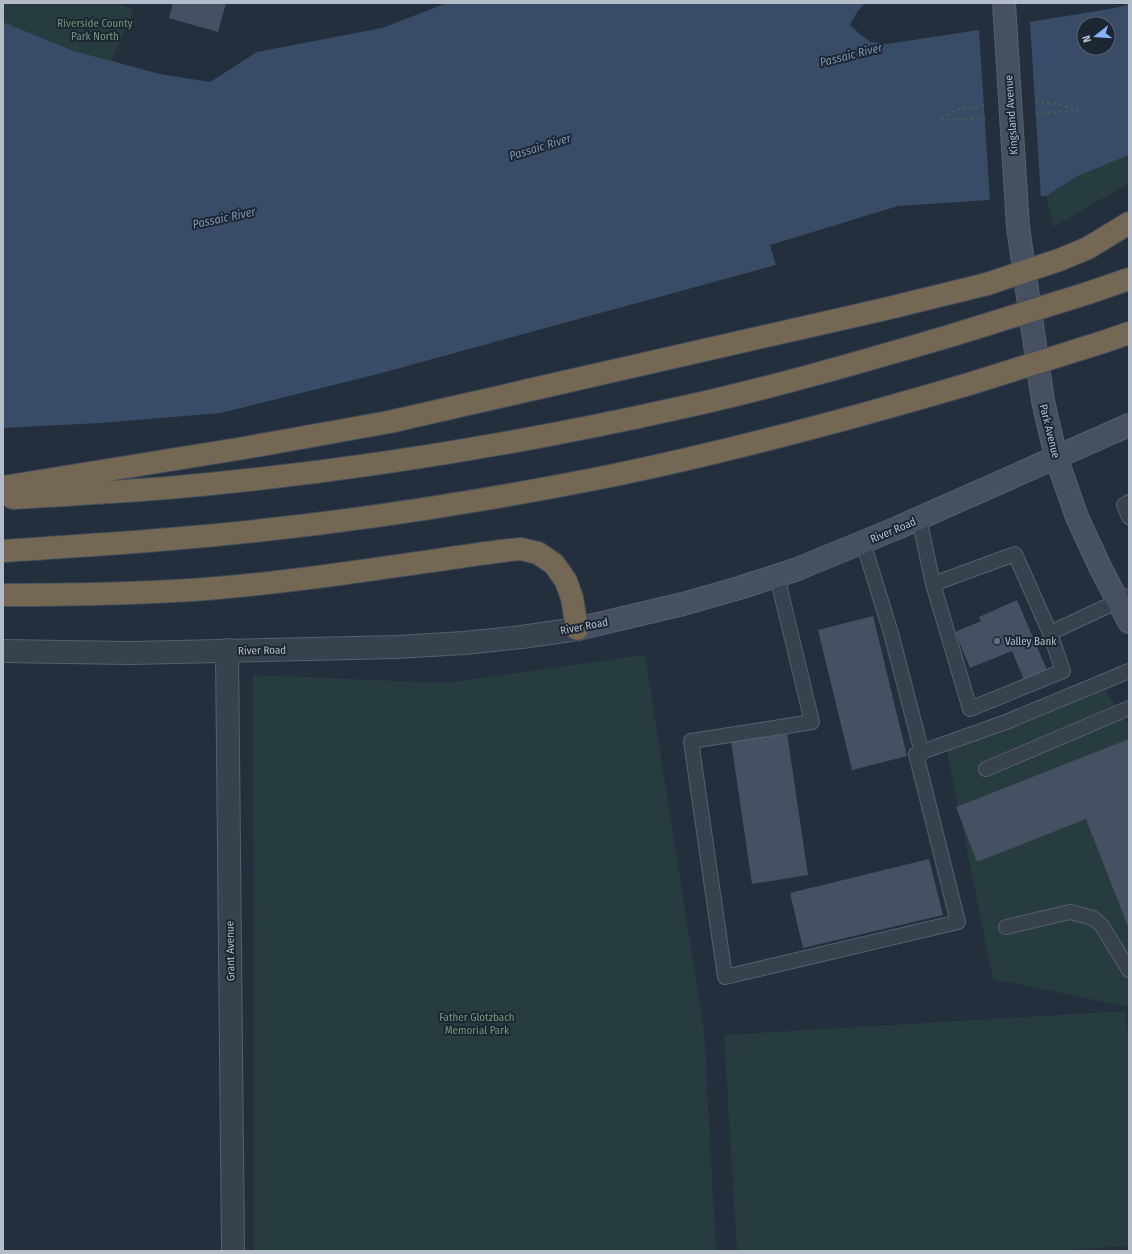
<svg xmlns="http://www.w3.org/2000/svg" width="1132" height="1254" font-family="'Fira Sans Condensed',sans-serif">
<style>
.green{fill:#263c3f}
.water{fill:#394c67;fill-rule:evenodd}
.pier{fill:#242f3e}
.building{fill:#455162}
.lines{fill:none;stroke-linecap:round;stroke-linejoin:round}
.service-casing{stroke:#565f6c;stroke-width:16}
.minor-casing{stroke:#565f6c;stroke-width:24}
.tertiary-casing{stroke:#565f6c;stroke-width:24}
.secondary-casing{stroke:#565f6c;stroke-width:24}
.motorway-casing{stroke:#434c59;stroke-width:24}
.path{stroke:#44595c;stroke-width:2.5;stroke-dasharray:3 3;stroke-linecap:butt}
.service{stroke:#38414e;stroke-width:14}
.minor{stroke:#38414e;stroke-width:22}
.tertiary{stroke:#38414e;stroke-width:22}
.secondary{stroke:#465061;stroke-width:22}
.motorway{stroke:#746855;stroke-width:22}
.motorway-bridge-casing{stroke:#434c59;stroke-width:24;stroke-linecap:butt}
.motorway-bridge{stroke:#746855;stroke-width:22}
.service-dot{fill:#5c6f8a;stroke:#1d2633;stroke-width:1.5}
.labels{text-anchor:middle;stroke-width:4;stroke-linejoin:round;paint-order:stroke}
.park-label{font-size:11px;fill:#6b9a76;stroke:#1d2633}
.street-label{font-size:11px;fill:#b4bcc9;stroke:#1d2633}
.poi-label{font-size:11px;fill:#b4bcc9;stroke:#1d2633;text-anchor:start}
.water-label{font-size:12px;font-style:italic;fill:#7c92b1;stroke:#1d2633}
</style>
<rect width="100%" height="100%" fill="#242f3e"/>
<!-- green -->
<path class="green" d="M3 3H117L133 10 111 61 74 51 3 22Z
M1129 155V183L1054 227 1046 196 1080 175Z
M645 655 704 1031 716 1251H254L253 675 446 683Z
M1100 679 1114 705 1129 725V1007L993 979 944 736Z
M1126 1011 1129 1055V1246L1047 1251H737L724 1035Z"/>
<!-- water -->
<path class="water" d="M447 3H1129V155L1080 175 1046 196 898 206 770 245 776 265 374 375 221 413 100 423 3 428V22L74 51 160 74 210 82 257 52 382 28ZM1084 24H1108V48H1084Z"/>
<!-- pier -->
<path class="pier" d="M865 3H1129V4L1115 8 1030 22 1041 199 990 202 979 30 887 44 871 42 862 36 850 25 857 12Z"/>
<!-- building -->
<path class="building" d="M173 3H226L218 32 169 18Z
M1017 600 1047 670 1024 680 1012 651 970 668 955 632 981 621 979 617Z
M873 616 907 756 852 770 818 630Z
M787 733 808 875 752 884 731 741Z
M1129 739V929L1086 819 977 862 956 807Z
M929 859 943 915 803 948 790 893Z"/>
<g class="lines">
<!-- service casing -->
<g class="service-casing">
<path id="service" d="M1129 502 1124 505 1129 517
M919 518 933 584
M863 542 891 633 922 753
M777 576 812 722 691 741 725 977 958 922 916 754 1006 722 1129 671
M1050 633 1063 671 970 709 933 584 1015 554 1050 633 1129 596
M986 769 1129 708
M1006 927 1070 912 1093 918 1102 926 1129 970"/>
</g>
<!-- minor casing -->
<g class="minor-casing">
<path id="minor" d="M227 650 233 1251"/>
</g>
<!-- tertiary casing -->
<g class="tertiary-casing">
<path id="tertiary" d="M3 651 130 653 397 647 464 643 522 637 577 629"/>
</g>
<!-- secondary casing -->
<g class="secondary-casing">
<path id="secondary" d="M1004 3 1018 227 1043 401 1056 457 1077 517 1101 569 1129 622
M577 629 683 604 739 588 795 570 897 528 1129 425"/>
</g>
<!-- motorway casing -->
<g class="motorway-casing">
<path id="motorway" d="M1088 293 1129 279
M1103 342 1129 333
M3 487 244 448 389 422 885 309 987 284 1059 260 1088 248 1129 223
M13 498C64 495 115 492 167 488 340 473 514 445 684 407 775 387 864 361 953 335
M3 551C59 547 115 544 171 539 318 527 465 505 610 476 731 451 850 419 969 384
M3 595C74 595 146 594 217 588 312 580 407 564 501 551L521 549 538 553 554 564 566 581 572 598 577 629"/>
</g>
<!-- path -->
<path class="path" d="M1035 102 1053 103 1078 110 1036 114
M984 105 956 110 940 120 985 118"/>
<!-- service -->
<use href="#service" class="service"/>
<!-- minor -->
<use href="#minor" class="minor"/>
<!-- tertiary -->
<use href="#tertiary" class="tertiary"/>
<!-- secondary -->
<use href="#secondary" class="secondary"/>
<!-- motorway -->
<use href="#motorway" class="motorway"/>
<!-- motorway-bridge casing -->
<g class="motorway-bridge-casing">
<path id="motorway-bridge" d="M953 335 1088 293
M969 384 1103 342"/>
</g>
<!-- motorway-bridge -->
<use href="#motorway-bridge" class="motorway-bridge"/>
</g>
<!-- markers -->
<circle class="service-dot" cx="997" cy="641" r="4"/>
<g class="labels">
<!-- park labels -->
<g class="park-label">
<text x="95" y="27">Riverside County<tspan x="95" dy="13">Park North</tspan></text>
<text x="477" y="1021">Father Glotzbach<tspan x="477" dy="13">Memorial Park</tspan></text>
</g>
<!-- street labels -->
<g class="street-label">
<text transform="translate(1011 115) rotate(-94)" y="4">Kingsland Avenue</text>
<text transform="translate(1050 431) rotate(76)" y="4">Park Avenue</text>
<text transform="translate(893 530) rotate(-23)" y="4">River Road</text>
<text transform="translate(584 626) rotate(-11)" y="4">River Road</text>
<text transform="translate(262 650) rotate(-1)" y="4">River Road</text>
<text transform="translate(230 951) rotate(-91)" y="4">Grant Avenue</text>
</g>
<!-- poi labels -->
<g class="poi-label">
<text x="1005" y="645">Valley Bank</text>
</g>
<!-- water labels -->
<g class="water-label">
<text transform="translate(851 55) rotate(-14)" y="4">Passaic River</text>
<text transform="translate(540 147) rotate(-17)" y="4">Passaic River</text>
<text transform="translate(224 218) rotate(-12)" y="4">Passaic River</text>
</g>
</g>
<!-- border -->
<rect width="1132" height="1254" fill="none" stroke="#b4bcc9" stroke-width="8"/>
<!-- north arrow -->
<g transform="translate(1096 36) rotate(253)"><circle r="19" fill="#1d2633" stroke="#59626f"/>
<path d="M0-3L7 15L0 10L-7 15Z" fill="#8ab4f8"/>
<text y="-6" font-size="11" font-weight="bold" text-anchor="middle" fill="#b4bcc9">N</text>
</g>
</svg>
